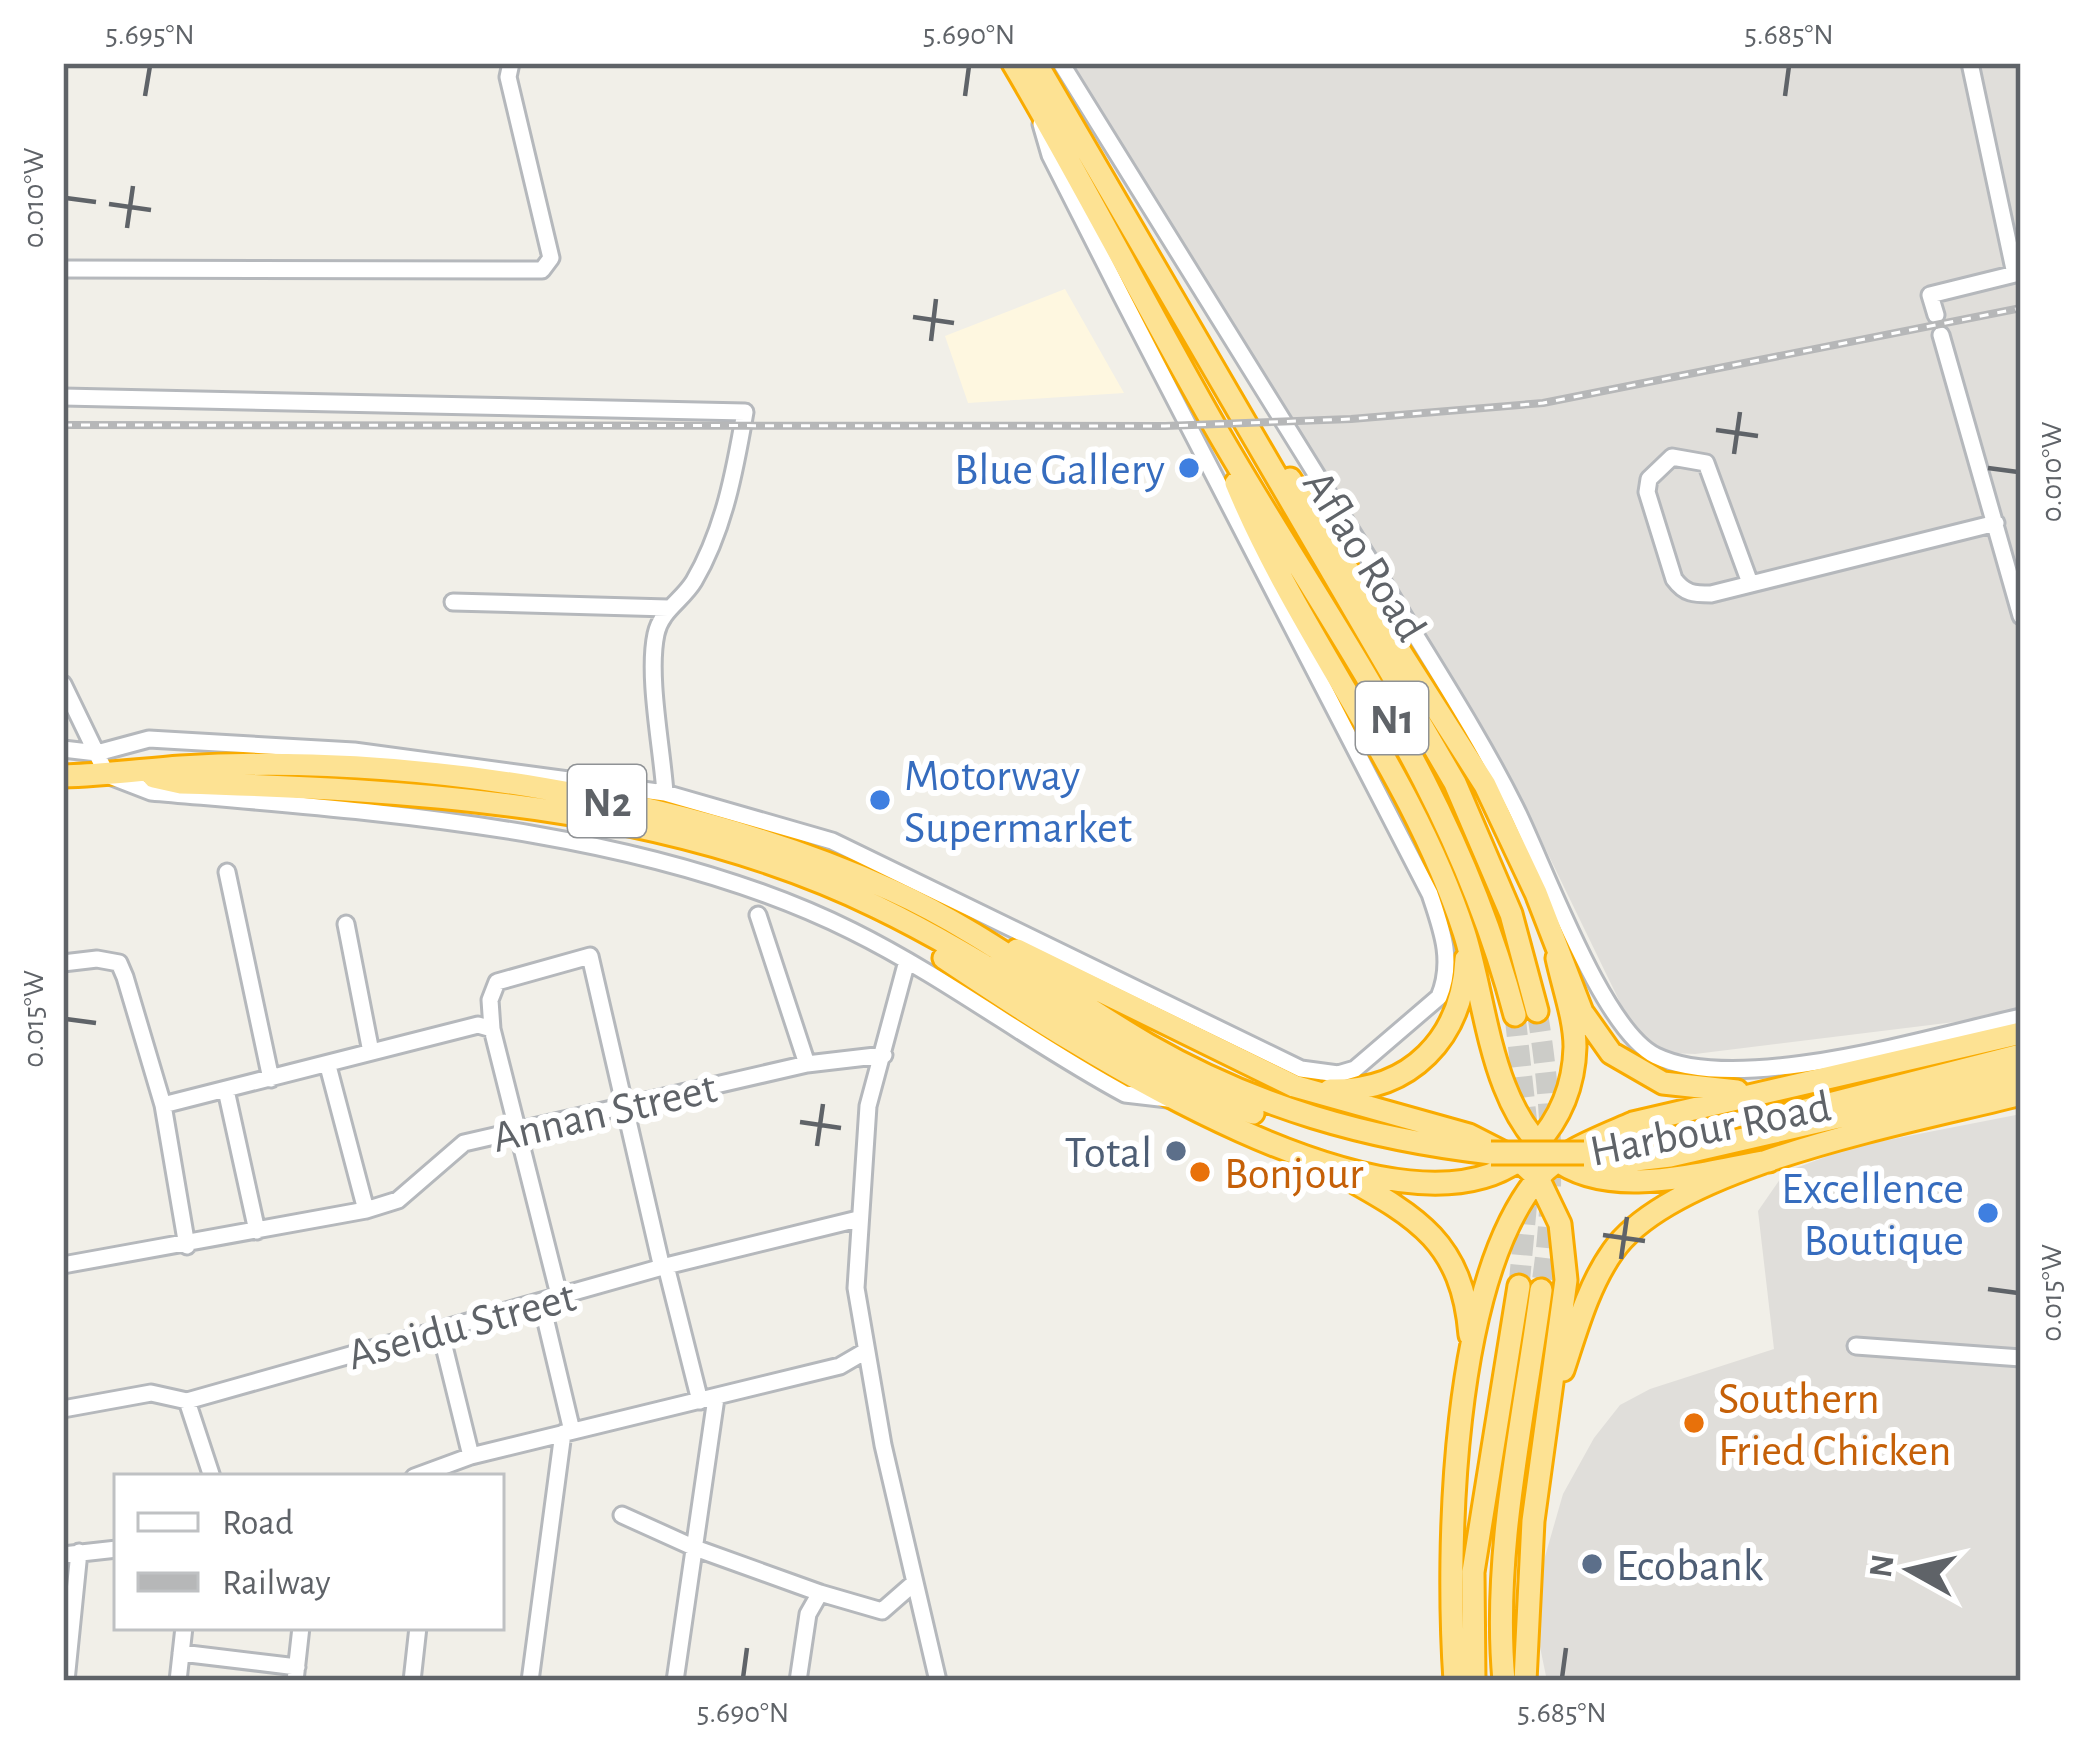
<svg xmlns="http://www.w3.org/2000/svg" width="2084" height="1744" font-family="'Alegreya Sans',sans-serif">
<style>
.commercial{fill:#fef7e0}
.industrial{fill:#e0deda}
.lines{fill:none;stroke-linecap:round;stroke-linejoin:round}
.highway-tunnel{stroke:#ccccc8;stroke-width:21;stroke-dasharray:21 10;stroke-linecap:butt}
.minor-casing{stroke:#b5b8bc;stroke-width:21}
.highway-casing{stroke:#f9ab00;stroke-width:27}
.minor{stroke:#fff;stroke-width:15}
.highway{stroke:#fde293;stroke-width:21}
.rail-casing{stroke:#b6b7b8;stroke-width:8}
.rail{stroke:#fff;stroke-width:3;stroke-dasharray:9;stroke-linecap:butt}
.highway-bridge-casing{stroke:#f9ab00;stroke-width:27;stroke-linecap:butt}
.highway-bridge{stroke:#fde293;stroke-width:21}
.ticks{fill:none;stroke:#5f6368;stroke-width:4.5}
.shop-dot{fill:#3f7fe0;stroke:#fff;stroke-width:4.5}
.service-dot{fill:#5c6f8a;stroke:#fff;stroke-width:4.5}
.food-dot{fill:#e8710a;stroke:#fff;stroke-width:4.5}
.labels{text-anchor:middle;stroke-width:12;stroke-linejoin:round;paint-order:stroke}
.shield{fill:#fff;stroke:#8f9295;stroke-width:3}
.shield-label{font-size:42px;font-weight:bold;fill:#5f6368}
.shop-label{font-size:45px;fill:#366cbe;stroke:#fff;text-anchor:end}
.street-label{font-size:45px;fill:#5f6368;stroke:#fff}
.service-label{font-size:45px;fill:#4e5e75;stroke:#fff;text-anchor:end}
.food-label{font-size:45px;fill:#c56008;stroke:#fff;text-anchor:start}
.neatline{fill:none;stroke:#5f6368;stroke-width:4.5}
.ticks-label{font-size:30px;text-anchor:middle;fill:#5f6368}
</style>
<rect width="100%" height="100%" fill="#f1efe8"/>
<!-- commercial -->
<path class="commercial" d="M1065 289 1124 393 968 403 945 336Z"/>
<!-- industrial -->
<path class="industrial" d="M1065 63H2021V1008L1971 1020 1695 1054 1669 1053 1633 1029 1511 778 1471 710Z
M2021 1114V1681H1547L1539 1642 1542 1567 1563 1494 1594 1438 1620 1405 1650 1389 1774 1349 1758 1211 1785 1172 1852 1147Z"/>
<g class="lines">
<!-- highway-tunnel -->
<path class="highway-tunnel" d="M1537 1011C1553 1105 1556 1195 1541 1290
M1515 1015 1528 1134
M1519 1286 1528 1189"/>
<!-- minor casing -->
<g class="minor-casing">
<path id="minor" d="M1061 63C1170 241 1282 417 1391 595 1433 665 1478 733 1515 807 1544 865 1602 1030 1656 1056 1738 1096 1931 1037 2021 1017
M63 269 542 270 551 258 508 77 511 63
M1936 315 1930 295 2015 274 1970 63
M1941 335 2021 616
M63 397 745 412C735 470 724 530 694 581 682 601 661 610 656 634 647 676 662 748 665 793
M1750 583 1706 463 1672 457 1649 479 1647 492 1674 579C1685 594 1694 594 1711 594L1996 523
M453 602 668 608
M63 684 107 775 151 792C379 812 645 828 852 931 947 978 1032 1044 1125 1094L1168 1099
M63 749 97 753 149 739 354 751 665 793 832 841 1301 1069 1338 1074 1355 1069 1439 997C1454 961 1442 930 1430 894L1122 297 1050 155 1041 124
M227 872 271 1079
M758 915 807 1064
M346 924 371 1052
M907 961 868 1106 856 1288 883 1445 938 1681
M63 963 97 959 119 963 125 977 163 1105 187 1246
M328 1066 366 1210
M226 1090 257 1231
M163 1105 478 1025 492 1029
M63 1265 366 1210 398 1200 464 1143 807 1064 884 1055
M666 1266 700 1401
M560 1299 492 1029 490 1000 497 982 590 956 662 1268
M542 1305 572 1431
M440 1330 471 1456
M1856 1346 2021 1358
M187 1401 212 1477
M63 1409 151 1393 187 1401 666 1266 858 1219
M414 1477 471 1456 840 1366 864 1352
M622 1515 695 1548 820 1593
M63 1555 117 1549
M181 1653 297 1667
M66 1681 79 1552
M178 1681 184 1627
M295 1681 301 1627
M412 1681 418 1627
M530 1681 563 1433
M675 1681 716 1398
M798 1681 808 1614 820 1593 882 1611 914 1583"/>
</g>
<!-- highway casing -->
<g class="highway-casing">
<path id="highway" d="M1013 63C1087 188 1152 318 1225 444 1339 639 1456 791 1515 1015
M1036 63 1455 783 1511 914 1537 1011
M1290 479 1485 785 1536 893 1582 1012 1611 1053 1663 1083 1737 1091
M1236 483C1300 638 1412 772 1464 932 1487 1004 1490 1108 1554 1158 1610 1202 1706 1171 1769 1161
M63 776C103 775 141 770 181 767 406 753 686 797 891 890 982 931 1062 995 1148 1045 1256 1107 1367 1139 1491 1153
M154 777 181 783C413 790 664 803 877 907 1006 969 1120 1060 1253 1113
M1017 950 1294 1086 1469 1135 1520 1161 1538 1178 1560 1224 1566 1280 1533 1521 1525 1681
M944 958C1056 1033 1413 1275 1535 1146 1561 1118 1574 1086 1575 1047 1575 1019 1563 986 1557 958
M1330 1090C1411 1092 1462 1038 1466 959
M1774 1118 2021 1055
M1592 1165 1670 1156 2021 1075
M1335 1171C1413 1215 1462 1238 1470 1335
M1563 1370C1576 1331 1588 1286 1613 1251 1674 1164 1917 1121 2021 1094
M1455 1681C1446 1549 1451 1283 1538 1178 1561 1151 1601 1137 1633 1123L2021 1033
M1474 1681 1473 1572 1519 1286
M1504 1681C1492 1552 1524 1418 1541 1290"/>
</g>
<!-- minor -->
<use href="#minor" class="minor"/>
<!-- highway -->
<use href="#highway" class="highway"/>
<!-- rail casing -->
<g class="rail-casing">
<path id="rail" d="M63 425 1165 426 1351 419 1543 403 2021 308"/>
</g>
<!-- rail -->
<use href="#rail" class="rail"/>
<!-- highway-bridge casing -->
<g class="highway-bridge-casing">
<path id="highway-bridge" d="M1491 1153H1584"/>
</g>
<!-- highway-bridge -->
<use href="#highway-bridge" class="highway-bridge"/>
</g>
<!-- ticks -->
<path class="ticks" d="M145 96 150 66M965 96 969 66M1785 96 1789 66M66 198 96 202M109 204 151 210M127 228 133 186M913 317 954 323M931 341 936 299M1716 430 1758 436M1734 454 1740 412M1988 468 2018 472M66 1019 96 1023M800 1122 841 1128M817 1146 823 1104M1603 1235 1645 1241M1621 1259 1627 1217M1988 1289 2018 1293M743 1678 747 1648M1562 1678 1566 1648"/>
<!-- markers -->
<g class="shop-dot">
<circle cx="1189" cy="468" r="12"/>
<circle cx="880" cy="800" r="12"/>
<circle cx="1988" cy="1213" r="12"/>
</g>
<g class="service-dot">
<circle cx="1176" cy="1151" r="12"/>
<circle cx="1592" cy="1564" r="12"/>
</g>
<g class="food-dot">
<circle cx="1200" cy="1172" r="12"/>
<circle cx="1694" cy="1423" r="12"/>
</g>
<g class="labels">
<!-- shield labels -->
<g class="shield">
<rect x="1356" y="682" width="72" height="72" rx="9"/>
<rect x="568" y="765" width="78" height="72" rx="9"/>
</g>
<g class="shield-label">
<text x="1392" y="733">N1</text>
<text x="607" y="816">N2</text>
</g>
<!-- shop labels -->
<g class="shop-label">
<text x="1165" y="484">Blue Gallery</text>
<text x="904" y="790" text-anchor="start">Motorway<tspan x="904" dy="52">Supermarket</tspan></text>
<text x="1964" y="1203">Excellence<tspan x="1964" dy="52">Boutique</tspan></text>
</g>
<!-- street labels -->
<g class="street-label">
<text transform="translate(1366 555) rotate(58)" y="16">Aflao Road</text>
<text transform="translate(604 1111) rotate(-13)" y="16">Annan Street</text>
<text transform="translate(1710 1127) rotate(-11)" y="16">Harbour Road</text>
<text transform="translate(461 1324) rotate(-15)" y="16">Aseidu Street</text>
</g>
<!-- service labels -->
<g class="service-label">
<text x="1152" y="1167">Total</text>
<text x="1616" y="1580" text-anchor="start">Ecobank</text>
</g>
<!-- food labels -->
<g class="food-label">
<text x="1224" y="1188">Bonjour</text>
<text x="1718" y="1413">Southern<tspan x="1718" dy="52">Fried Chicken</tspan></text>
</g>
</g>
<!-- border -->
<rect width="2084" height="1744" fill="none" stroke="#ffffff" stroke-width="132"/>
<!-- legend -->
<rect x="114" y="1474" width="390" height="156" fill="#ffffff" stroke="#bfc1c3" stroke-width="3"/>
<rect x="138" y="1513" width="60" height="18" fill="#ffffff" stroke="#bfc1c3" stroke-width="3"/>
<text x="222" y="1534" font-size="36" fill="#5f6368">Road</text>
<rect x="138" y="1573" width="60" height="18" fill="#b6b7b8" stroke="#bfc1c3" stroke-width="3"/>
<text x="222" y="1594" font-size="36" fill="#5f6368">Railway</text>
<!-- north arrow -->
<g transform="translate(1910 1570) rotate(278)" stroke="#ffffff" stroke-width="9" paint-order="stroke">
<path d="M0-9L21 45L0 30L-21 45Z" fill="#5f6368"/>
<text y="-18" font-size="33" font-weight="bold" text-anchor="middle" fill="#5f6368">N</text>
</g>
<rect x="66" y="66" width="1952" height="1612" class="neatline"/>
<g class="ticks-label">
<text x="150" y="44">5.695°N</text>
<text x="969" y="44">5.690°N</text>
<text x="1789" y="44">5.685°N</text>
<text transform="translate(33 198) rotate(-90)" y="10">0.010°W</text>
<text transform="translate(2051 472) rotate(-90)" y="10">0.010°W</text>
<text transform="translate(33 1019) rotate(-90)" y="10">0.015°W</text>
<text transform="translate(2051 1293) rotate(-90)" y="10">0.015°W</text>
<text x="743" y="1722">5.690°N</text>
<text x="1562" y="1722">5.685°N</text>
</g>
</svg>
